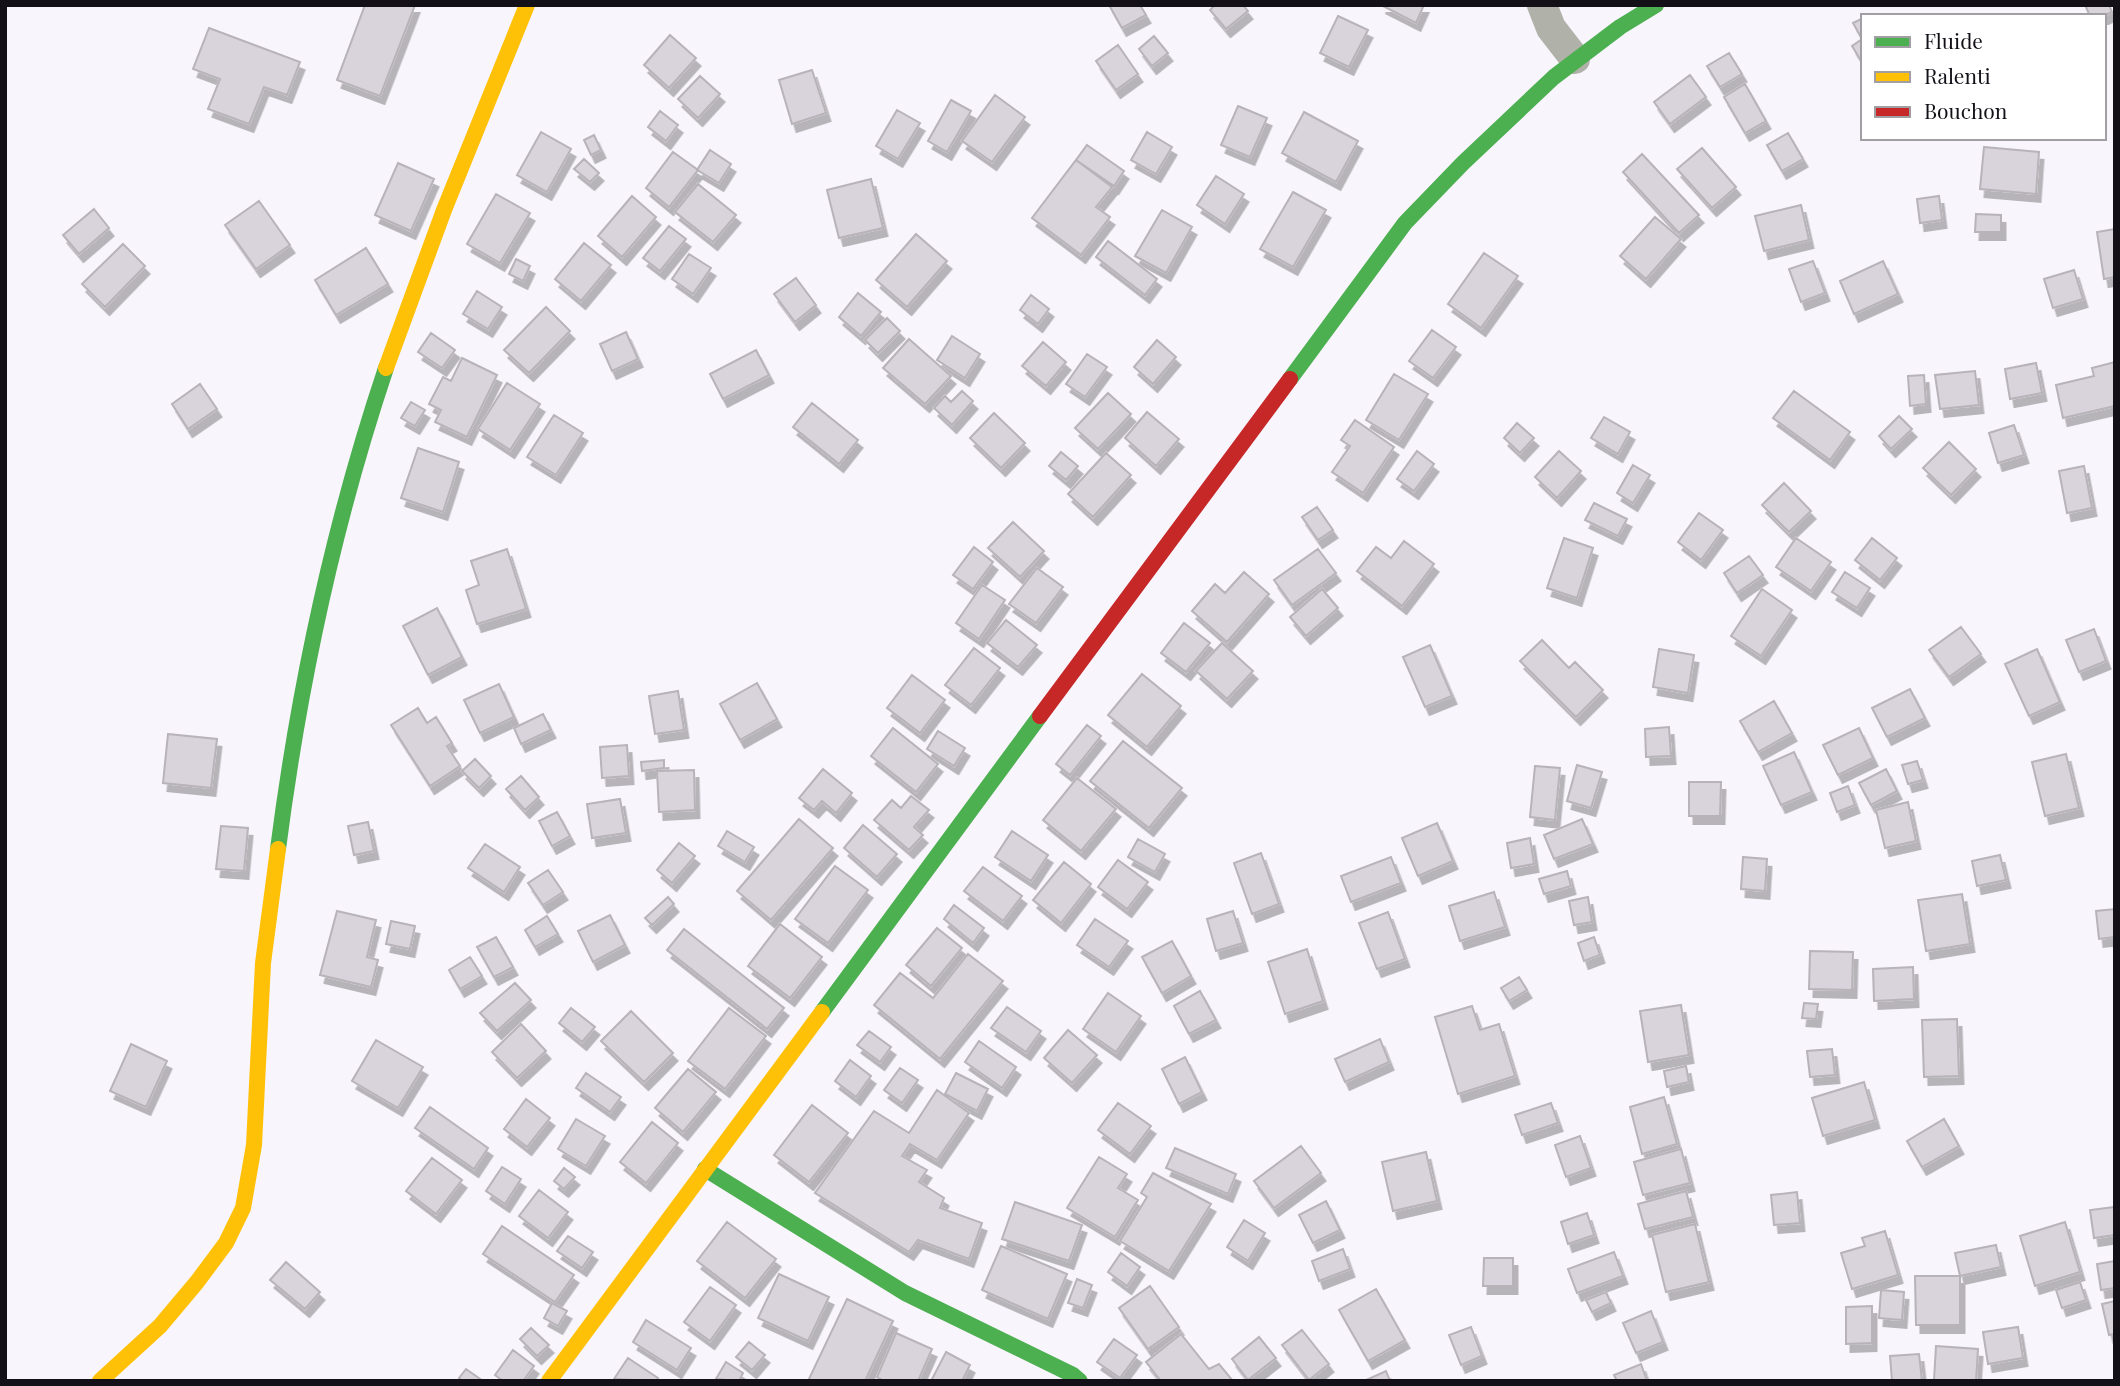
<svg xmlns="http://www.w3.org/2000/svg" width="2120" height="1386" font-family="'Playfair Display',serif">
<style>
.building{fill:#d9d3dc;stroke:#b7b3b9;stroke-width:2;filter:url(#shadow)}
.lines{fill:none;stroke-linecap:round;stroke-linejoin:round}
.street{stroke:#b0b2a9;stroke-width:30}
.fast{stroke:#4caf50;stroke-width:16}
.slow{stroke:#ffc107;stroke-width:16}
.jam{stroke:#c62828;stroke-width:16}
</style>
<defs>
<filter id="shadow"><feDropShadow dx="4.5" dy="8" stdDeviation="0" flood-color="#0004"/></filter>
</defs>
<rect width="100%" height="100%" fill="#f8f5fc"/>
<!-- building -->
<path class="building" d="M365 5H415L380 96 337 80Z
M1109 5H1140L1146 15 1122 28Z
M1215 5H1243L1248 11 1226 29 1210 10Z
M1381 5H1424L1416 23Z
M2085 5H2109L2112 12 2104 16H2090Z
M1338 16 1368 30 1349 67 1320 53Z
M1863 18V64L1852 46 1862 39 1853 23Z
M209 28 300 62 287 95 264 87 249 124 208 109 220 79 193 69Z
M670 35 696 58 669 88 644 65Z
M1154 36 1168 53 1152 66 1139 49Z
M1118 45 1138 74 1116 90 1096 61Z
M1729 53 1742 74 1720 87 1707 66Z
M812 70 826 113 792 124 779 80Z
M1690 75 1706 97 1670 124 1654 102Z
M700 76 720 94 698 118 678 99Z
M1745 84 1766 121 1745 133 1724 97Z
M995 95 1025 117 992 162 962 141Z
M951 100 971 111 947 152 928 141Z
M1238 106 1267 118 1250 157 1221 145Z
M897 110 920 123 898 159 876 146Z
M660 111 678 125 666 141 648 127Z
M1304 112 1358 141 1336 182 1282 153Z
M541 132 571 149 547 192 517 175Z
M1147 132 1172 147 1156 174 1131 160Z
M1788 133 1803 159 1782 171 1767 145Z
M594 135 601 150 591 155 584 140Z
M1087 145 1124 171 1114 186 1076 160Z
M1984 147 2039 152 2036 194 1980 189Z
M1702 148 1736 187 1712 208 1677 169Z
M710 150 731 164 719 183 697 170Z
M673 152 698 170 669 207 646 188Z
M1642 154 1699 215 1679 233 1623 172Z
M584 159 599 173 590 182 574 169Z
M1076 160 1112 187 1096 207 1110 217 1081 255 1032 218Z
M398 163 434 179 411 231 375 215Z
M1216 176 1244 194 1225 224 1197 205Z
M871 179 883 228 839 238 827 190Z
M698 184 736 215 713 242 675 212Z
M1293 192 1326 210 1293 267 1260 249Z
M496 194 530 213 500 263 467 244Z
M632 196 656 217 622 257 598 236Z
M1939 196 1942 220 1920 223 1917 199Z
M259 201 290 245 256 269 225 225Z
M1801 205 1809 240 1764 251 1755 216Z
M94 209 109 228 79 254 63 235Z
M1162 210 1192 227 1166 273 1135 256Z
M1976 214 2001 215V232H1975Z
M1655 217 1681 239 1646 279 1620 256Z
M669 226 686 239 660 271 643 258Z
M2115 229V277L2104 279 2097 232Z
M916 234 947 261 907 307 876 280Z
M1108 241 1157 279 1145 295 1096 257Z
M584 243 611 265 581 301 555 279Z
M123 244 145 266 105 307 82 284Z
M366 248 388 284 336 315 315 280Z
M1484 253 1518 276 1481 328 1448 304Z
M689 254 711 268 693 294 672 279Z
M516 259 530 266 523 281 509 274Z
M1813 261 1825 293 1801 302 1789 269Z
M1883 261 1898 294 1854 314 1840 281Z
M2074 270 2083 299 2053 308 2044 279Z
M796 278 816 305 795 322 774 294Z
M477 291 502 307 488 329 463 314Z
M858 293 881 312 861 336 839 317Z
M1031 295 1049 309 1038 324 1020 310Z
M546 307 570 331 529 373 504 350Z
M887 318 900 331 878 353 865 340Z
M1432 330 1456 347 1433 378 1409 361Z
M626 332 638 359 612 371 600 344Z
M431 333 455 350 442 368 418 352Z
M952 336 980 354 965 378 937 360Z
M909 339 951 376 925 404 883 368Z
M1157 340 1176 357 1153 384 1134 367Z
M1043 342 1066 362 1046 386 1022 366Z
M756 350 769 375 723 399 710 374Z
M1087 354 1107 367 1085 397 1066 384Z
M462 358 497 375 467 437 435 422 441 410 429 404 443 377 451 381Z
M2115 362V406L2063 418 2056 385 2094 376 2092 368Z
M2036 363 2042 393 2010 399 2005 369Z
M1975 371 1979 405 1940 409 1935 375Z
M1394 374 1428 394 1399 440 1366 420Z
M1924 375 1926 404 1910 406 1908 376Z
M507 383 540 404 510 450 478 429Z
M200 384 217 409 188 429 172 404Z
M962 391 973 401 952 425 934 408 945 396 951 402Z
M1794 391 1850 432 1830 460 1773 418Z
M1108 393 1131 414 1098 449 1075 428Z
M411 402 425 410 415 426 401 418Z
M812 403 858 440 839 464 793 427Z
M1147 412 1179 439 1156 466 1125 438Z
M994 413 1025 443 1001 468 970 438Z
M554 415 583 433 556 475 527 457Z
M1899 416 1912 429 1891 449 1879 436Z
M1604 417 1630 432 1618 454 1591 438Z
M1355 420 1394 447 1363 493 1332 472 1350 446 1341 440Z
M1517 423 1534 438 1520 453 1504 438Z
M2014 425 2024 455 1998 463 1989 433Z
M1949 442 1976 469 1951 495 1923 468Z
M418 448 459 462 443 512 401 498Z
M1417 451 1434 464 1414 491 1397 479Z
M1559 451 1581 471 1557 498 1535 477Z
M1061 452 1078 466 1066 480 1049 466Z
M1106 453 1131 475 1093 517 1068 494Z
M1633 465 1650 475 1633 503 1617 493Z
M2084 466 2092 508 2067 513 2059 471Z
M1784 483 1811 511 1789 532 1762 505Z
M1594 503 1627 519 1618 536 1585 520Z
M1317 507 1333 530 1318 540 1302 517Z
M1699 513 1723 530 1701 560 1678 542Z
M1013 522 1044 551 1020 577 988 548Z
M1564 538 1593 548 1577 598 1547 588Z
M1796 538 1831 562 1811 591 1776 567Z
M1872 538 1897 558 1880 580 1855 560Z
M1404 541 1434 564 1402 606 1357 571 1376 547 1391 558Z
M974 547 993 562 973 589 953 575Z
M507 549 526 609 477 624 466 590 479 585 471 561Z
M1318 549 1336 573 1292 605 1274 580Z
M1749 556 1763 575 1737 593 1724 573Z
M1037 568 1063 587 1036 623 1009 604Z
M1244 572 1269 594 1227 642 1192 611 1215 584 1225 593Z
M1845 572 1870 588 1857 608 1832 592Z
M982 585 1005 600 979 639 956 623Z
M1322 589 1338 608 1306 636 1290 617Z
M1762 589 1792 610 1761 656 1731 636Z
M437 608 462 657 428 675 403 626Z
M1006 620 1037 645 1018 667 987 643Z
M1184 623 1210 643 1186 672 1161 653Z
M1961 627 1981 654 1949 677 1929 650Z
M2094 629 2106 661 2079 672 2066 640Z
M1542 640 1569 668 1575 662 1603 690 1576 717 1520 661Z
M1222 643 1253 671 1227 699 1196 671Z
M1430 645 1452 696 1425 707 1403 657Z
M974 648 1000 668 971 705 945 685Z
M1659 649 1694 655 1688 693 1653 687Z
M2037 649 2060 702 2029 716 2005 664Z
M1142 674 1181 706 1147 747 1108 715Z
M912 675 945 700 920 733 887 708Z
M757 683 777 719 740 740 720 704Z
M499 684 514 717 480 733 464 700Z
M1910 689 1925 718 1887 737 1872 708Z
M678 691 684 730 655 734 649 696Z
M1774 701 1792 733 1758 752 1740 721Z
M418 708 427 723 436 717 452 743 447 746 460 766 430 786 391 725Z
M543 714 551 730 521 744 514 728Z
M1087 725 1101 736 1070 775 1056 764Z
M1669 727 1671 756 1646 757 1645 729Z
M893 728 938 764 916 792 871 756Z
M1859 728 1873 758 1838 775 1823 745Z
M938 731 965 748 954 766 927 749Z
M168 734 217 739 211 788 163 783Z
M1123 741 1182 788 1149 828 1090 781Z
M627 745 629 776 602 778 600 747Z
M1794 752 1812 792 1781 805 1763 766Z
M2066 754 2079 808 2045 816 2032 762Z
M475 759 491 776 479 788 462 771Z
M664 760V768L642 771 641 762Z
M1917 761 1923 780 1908 784 1902 765Z
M1577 765 1602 772 1591 808 1567 801Z
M1535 766 1560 768 1555 820 1530 817Z
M823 769 852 793 836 813 822 801 814 810 799 798Z
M1886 769 1897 791 1871 805 1859 783Z
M694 770 695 810 659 812 657 771Z
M521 776 539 797 525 810 506 789Z
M1077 778 1116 809 1081 851 1043 820Z
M1689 782H1721L1720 816H1689Z
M1848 786 1855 805 1837 812 1830 793Z
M911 796 929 810 914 827 923 835 909 850 874 820 892 800 901 808Z
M620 799 626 833 592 838 587 804Z
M1908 802 1916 841 1885 848 1876 810Z
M557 812 570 836 552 846 539 821Z
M799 819 833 848 771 920 737 891Z
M1582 819 1593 844 1554 859 1544 835Z
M368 822 374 851 354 855 348 826Z
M1437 823 1453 861 1418 876 1402 838Z
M863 825 897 854 877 877 844 848Z
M221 826 248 828 244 871 216 869Z
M727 831 754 847 745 862 718 846Z
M1012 831 1048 855 1031 881 995 857Z
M1530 838 1534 864 1511 868 1507 843Z
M1138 839 1165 854 1155 872 1128 857Z
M679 843 695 856 672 883 657 870Z
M485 844 520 867 504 892 468 868Z
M1261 853 1279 904 1252 914 1234 863Z
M2000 855 2006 880 1977 886 1972 861Z
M1391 857 1401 883 1351 902 1341 876Z
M1743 857 1767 859 1765 891 1741 889Z
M1118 860 1148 882 1127 909 1098 887Z
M1064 862 1091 884 1061 923 1033 900Z
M835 866 868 890 828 943 795 919Z
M983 867 1022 896 1003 921 964 891Z
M548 870 563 892 543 905 528 883Z
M1567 871 1571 886 1544 894 1539 879Z
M1494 892 1505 927 1460 941 1449 906Z
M1962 894 1970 944 1926 951 1918 900Z
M668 897 674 904 652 925 645 918Z
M1588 897 1592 922 1574 925 1569 901Z
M954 905 984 928 973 943 944 919Z
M2115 909V937L2099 939 2096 911Z
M337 911 376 920 367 957 378 960 371 987 320 975Z
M1233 911 1243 943 1216 951 1207 919Z
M1388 912 1405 959 1377 969 1359 923Z
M610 915 625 945 593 962 578 931Z
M547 916 558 934 535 947 525 930Z
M1095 919 1128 941 1109 967 1077 945Z
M391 921 415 926 410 949 386 944Z
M780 924 822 957 790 998 748 966Z
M937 928 962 948 931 986 906 965Z
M684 929 784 1008 767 1029 667 950Z
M496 937 513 967 494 977 477 947Z
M1594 937 1600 955 1584 961 1578 943Z
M1172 941 1191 976 1162 993 1142 957Z
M1307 949 1323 1001 1285 1014 1268 962Z
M1810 951 1853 952 1852 990 1809 989Z
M968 954 1003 981 940 1059 874 1005 900 973 933 998Z
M470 957 482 976 460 989 449 970Z
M1913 967 1914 999 1874 1001 1873 969Z
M1519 977 1527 990 1509 1001 1501 988Z
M515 983 531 1000 497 1031 480 1013Z
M1200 991 1216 1020 1189 1034 1174 1006Z
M1108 993 1141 1016 1116 1052 1083 1029Z
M1804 1003 1818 1004 1816 1019 1802 1018Z
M1681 1005 1689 1055 1648 1062 1640 1011Z
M1472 1006 1480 1030 1499 1024 1515 1076 1458 1094 1435 1017Z
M1007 1007 1041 1031 1026 1052 991 1028Z
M571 1008 595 1027 582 1042 559 1023Z
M729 1008 766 1036 725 1089 688 1061Z
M631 1011 673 1053 644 1082 601 1041Z
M1957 1019 1959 1076 1924 1077 1922 1020Z
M521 1024 546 1051 517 1078 492 1052Z
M1068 1030 1097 1055 1072 1083 1044 1058Z
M869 1031 891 1047 880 1062 857 1045Z
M1380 1039 1389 1062 1345 1082 1335 1059Z
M376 1040 423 1067 398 1108 352 1081Z
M979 1041 1016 1067 1002 1088 965 1062Z
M131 1044 167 1061 146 1107 110 1091Z
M1832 1049 1835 1075 1810 1077 1807 1051Z
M1185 1057 1202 1092 1179 1104 1162 1069Z
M850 1060 871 1076 856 1097 835 1081Z
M1686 1066 1689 1082 1667 1087 1664 1071Z
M900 1068 918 1080 902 1103 884 1090Z
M688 1069 716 1092 683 1132 655 1108Z
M586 1073 621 1097 610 1112 576 1088Z
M956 1073 988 1089 977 1111 945 1094Z
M1864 1082 1875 1120 1823 1136 1812 1098Z
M937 1090 969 1113 937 1160 910 1144 902 1156 927 1170 919 1182 944 1198 940 1208 982 1223 969 1259 918 1240 909 1252 815 1193 874 1111 909 1133Z
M1664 1097 1677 1144 1642 1154 1630 1107Z
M526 1099 550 1118 527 1147 504 1129Z
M1118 1103 1151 1126 1130 1154 1098 1130Z
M1551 1103 1558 1123 1522 1135 1515 1115Z
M812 1105 848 1133 809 1182 774 1155Z
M430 1107 488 1148 474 1169 415 1128Z
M576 1119 605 1136 586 1166 558 1149Z
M1944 1119 1959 1146 1922 1167 1907 1141Z
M652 1122 678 1143 646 1183 620 1162Z
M1580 1136 1591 1168 1566 1177 1555 1145Z
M1301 1146 1321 1173 1274 1208 1254 1181Z
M1175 1148 1236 1174 1228 1194 1166 1168Z
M1681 1149 1690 1183 1643 1195 1634 1162Z
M1426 1152 1437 1201 1393 1211 1382 1162Z
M1099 1157 1127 1174 1118 1188 1138 1200 1115 1237 1067 1208Z
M432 1158 462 1180 436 1214 406 1191Z
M502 1167 521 1179 505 1204 486 1191Z
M564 1168 575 1177 564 1189 554 1181Z
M1153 1173 1211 1204 1169 1271 1120 1241 1147 1197 1141 1193Z
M539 1190 568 1212 548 1238 519 1216Z
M1686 1191 1693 1217 1645 1229 1638 1204Z
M1797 1192 1800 1223 1774 1225 1771 1195Z
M1326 1201 1340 1230 1313 1243 1299 1215Z
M1015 1202 1082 1225 1069 1261 1002 1239Z
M2115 1207V1235L2094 1238 2090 1210Z
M1587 1213 1594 1235 1568 1244 1561 1222Z
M1244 1220 1265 1233 1248 1261 1227 1247Z
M727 1222 776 1259 745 1298 697 1261Z
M2065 1222 2080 1272 2035 1286 2020 1236Z
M1695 1224 1709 1282 1666 1292 1652 1235Z
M502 1226 574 1275 555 1302 483 1254Z
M1885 1231 1898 1275 1852 1289 1841 1253 1865 1246 1862 1238Z
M568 1236 593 1252 582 1268 557 1251Z
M1996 1245 2001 1267 1960 1276 1955 1253Z
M1001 1246 1067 1274 1048 1319 982 1290Z
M1343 1249 1350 1269 1319 1281 1312 1261Z
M1614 1252 1623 1276 1577 1293 1568 1269Z
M1121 1253 1140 1267 1127 1286 1108 1272Z
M1484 1258H1513V1286H1483Z
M2115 1261V1288L2101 1290 2097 1264Z
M286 1262 320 1292 305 1309 270 1280Z
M779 1274 829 1297 808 1341 758 1318Z
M1915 1276H1960V1325H1916Z
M1077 1279 1092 1285 1083 1308 1068 1303Z
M2080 1282 2086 1300 2062 1308 2056 1290Z
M1150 1286 1179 1327 1148 1349 1119 1308Z
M710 1287 736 1305 710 1341 684 1322Z
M1376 1289 1405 1340 1368 1361 1339 1310Z
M1881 1290 1904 1292 1902 1320 1879 1318Z
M1606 1292 1611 1303 1592 1312 1586 1300Z
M847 1299 893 1321 865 1381H808Z
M2115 1301V1334L2109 1335 2102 1304Z
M552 1303 567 1311 558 1326 544 1318Z
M1872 1306V1343L1846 1344V1307Z
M1651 1311 1663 1342 1636 1353 1623 1323Z
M646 1320 691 1348 677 1370 633 1342Z
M1471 1327 1482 1356 1461 1365 1449 1335Z
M2018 1327 2023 1358 1988 1364 1983 1332Z
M531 1328 549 1345 537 1356 520 1339Z
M1302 1330 1329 1364 1309 1380 1282 1345Z
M896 1333 932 1349 918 1381H884L877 1377Z
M1181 1334 1209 1369 1219 1364 1233 1381H1161L1146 1362Z
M1259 1337 1276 1358 1248 1380 1232 1359Z
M1114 1339 1137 1355 1120 1378 1097 1362Z
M749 1342 765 1355 752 1370 736 1357Z
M1936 1346 1978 1349 1976 1381 1934 1380Z
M513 1350 534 1366 523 1381H503L495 1375Z
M946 1352 970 1365 962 1381H931Z
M1919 1354 1922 1381H1892L1890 1356Z
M628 1358 658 1378 656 1381 614 1379Z
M726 1362 743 1373 739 1381 716 1379Z
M1641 1364 1647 1381H1617L1614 1375Z
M466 1369 483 1381H463L459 1378Z
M1386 1371 1390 1381H1364Z"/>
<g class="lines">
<!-- street -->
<path class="street" d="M1542 5 1551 28 1575 59"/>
<!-- fast -->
<path class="fast" d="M1290 379 1405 223 1463 163 1554 77 1620 27 1656 5
M278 849C299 686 334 523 386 368
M822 1012 1040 716
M705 1169 905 1293 1073 1375 1080 1381"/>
<!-- slow -->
<path class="slow" d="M386 368 444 210 527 5
M100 1381 160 1326 197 1282 226 1243 243 1208 254 1145 263 963 278 849
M549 1381 822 1012"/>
<!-- jam -->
<path class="jam" d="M1040 716 1290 379"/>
</g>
<!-- border -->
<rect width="2120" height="1386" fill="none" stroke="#131018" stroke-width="14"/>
<!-- legend -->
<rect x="1861" y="14" width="245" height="126" fill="#ffffff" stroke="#a19fa3" stroke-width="2"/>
<rect x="1875" y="37" width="35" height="10" fill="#4caf50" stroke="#a19fa3" stroke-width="2"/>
<text x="1924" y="49" font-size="21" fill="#131018">Fluide</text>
<rect x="1875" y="72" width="35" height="10" fill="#ffc107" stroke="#a19fa3" stroke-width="2"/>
<text x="1924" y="84" font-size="21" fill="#131018">Ralenti</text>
<rect x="1875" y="107" width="35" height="10" fill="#c62828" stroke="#a19fa3" stroke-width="2"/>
<text x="1924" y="119" font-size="21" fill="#131018">Bouchon</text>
</svg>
